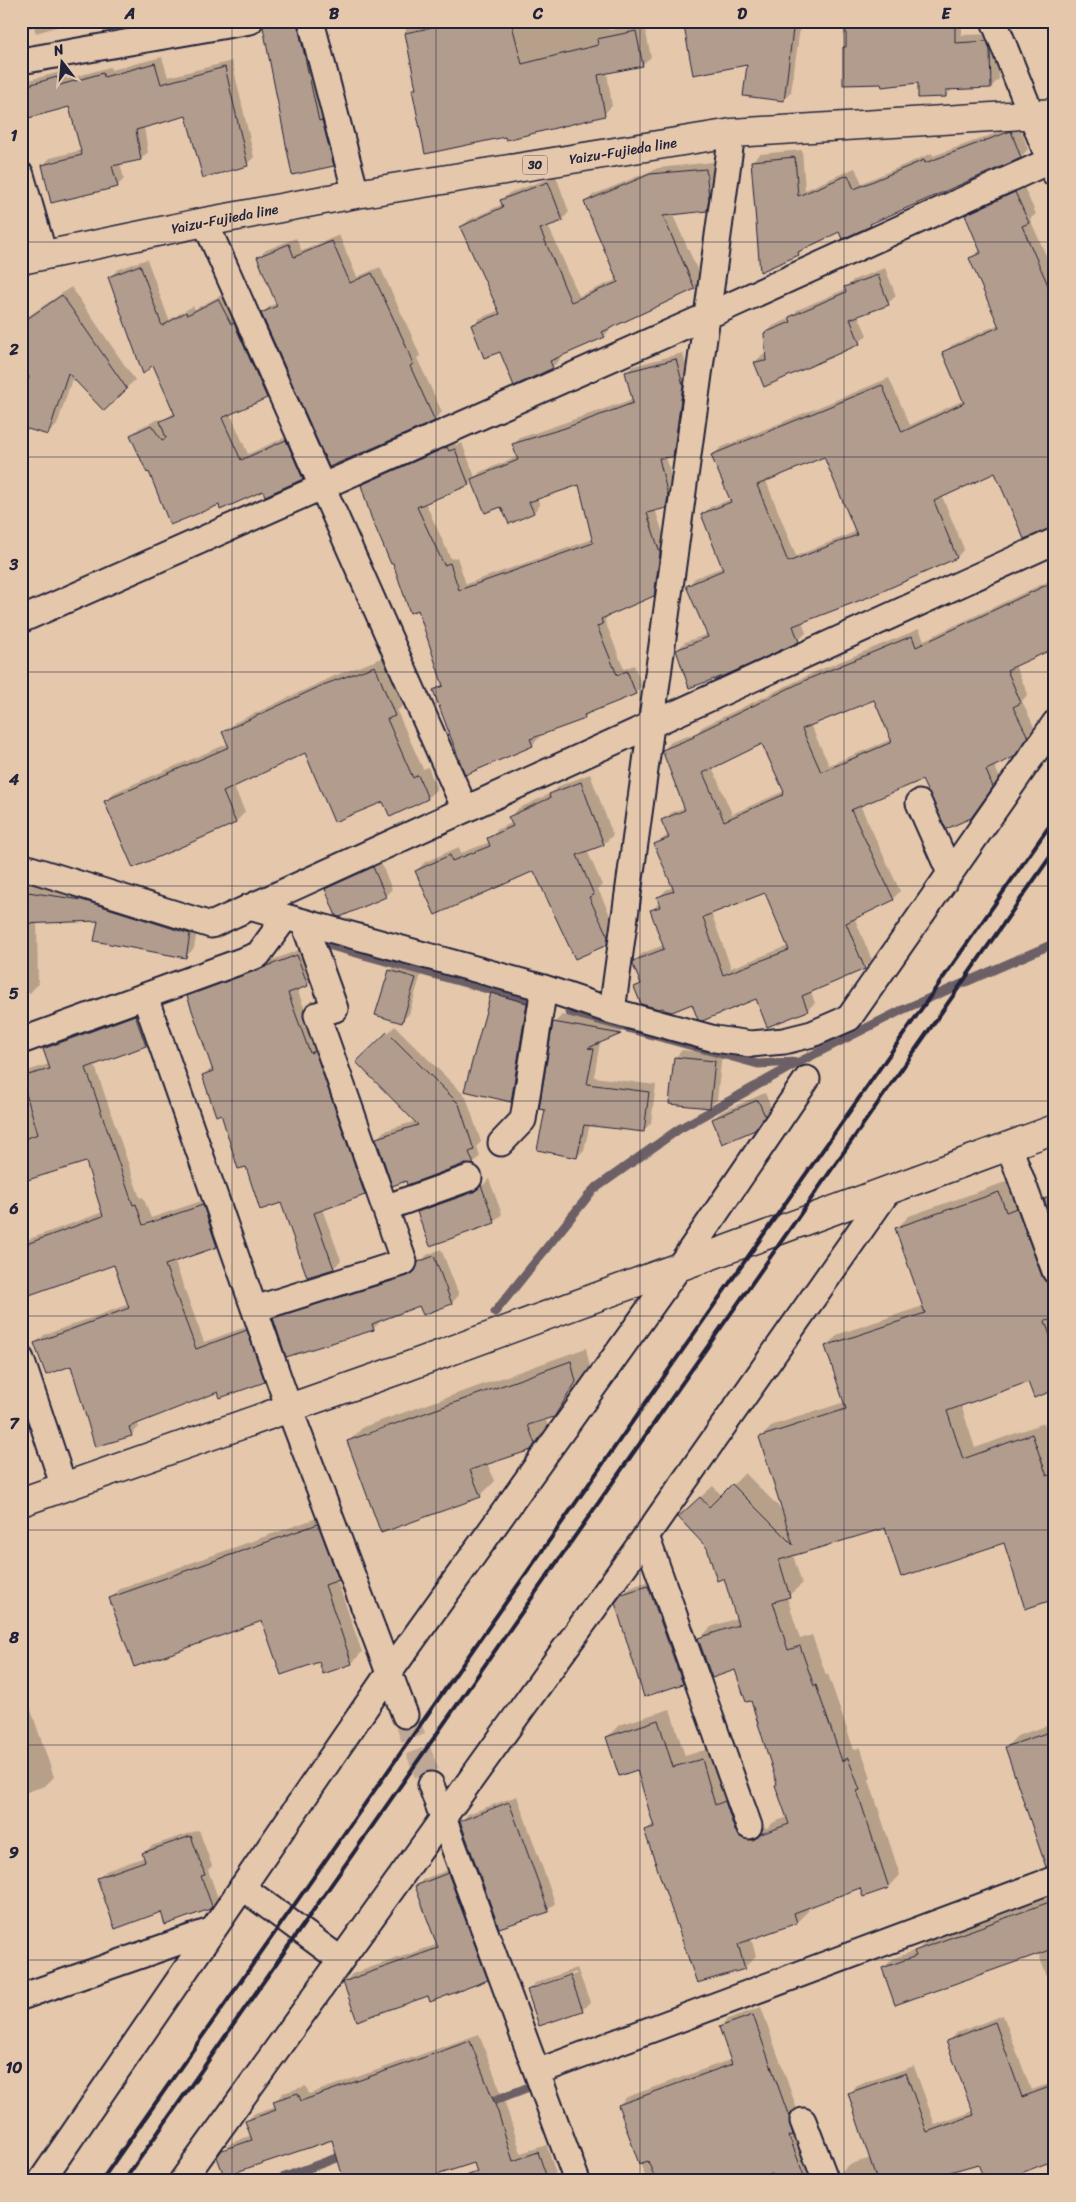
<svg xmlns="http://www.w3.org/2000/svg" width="1076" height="2202" font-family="Sriracha,sans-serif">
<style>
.shadow{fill:#0003;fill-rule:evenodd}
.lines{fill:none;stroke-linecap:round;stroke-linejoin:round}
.stream{stroke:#6c6066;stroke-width:9}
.building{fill:#b29c8e;stroke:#22223b;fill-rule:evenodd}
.street-tunnel{stroke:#bea795;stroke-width:25;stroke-dasharray:25 12;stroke-linecap:butt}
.street-casing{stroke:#22223b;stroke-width:29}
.secondary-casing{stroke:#22223b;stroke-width:31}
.primary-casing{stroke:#22223b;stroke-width:31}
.street{stroke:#e5c8ac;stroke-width:25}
.secondary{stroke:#e5c8ac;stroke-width:28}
.primary{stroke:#e5c8ac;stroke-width:28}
.rail{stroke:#22223b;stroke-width:4}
.grid{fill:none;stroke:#22223b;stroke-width:1;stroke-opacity:0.55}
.labels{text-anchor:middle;stroke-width:4;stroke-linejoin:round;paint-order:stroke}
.shield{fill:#e5c8ac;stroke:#5c545d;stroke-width:1}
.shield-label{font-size:12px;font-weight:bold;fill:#22223b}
.street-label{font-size:14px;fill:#22223b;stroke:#e5c8ac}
.neatline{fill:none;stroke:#22223b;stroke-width:2}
.grid-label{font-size:16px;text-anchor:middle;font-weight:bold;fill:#22223b}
</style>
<rect width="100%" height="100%" fill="#e5c8ac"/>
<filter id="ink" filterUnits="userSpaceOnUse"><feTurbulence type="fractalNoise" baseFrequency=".02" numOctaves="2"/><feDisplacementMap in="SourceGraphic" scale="10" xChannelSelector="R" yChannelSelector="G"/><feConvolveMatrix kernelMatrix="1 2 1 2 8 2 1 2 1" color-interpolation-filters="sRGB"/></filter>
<g filter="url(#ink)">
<!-- shadow -->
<path class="shadow" d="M21 21H65L60 26 36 33 34 27 21 30Z
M265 21H306L342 156 333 165Z
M404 21H608L609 30 644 23 651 57 642 65 607 72 612 106 604 114 506 136 414 90 417 87Z
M685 21H801L791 92 784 100 748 63Z
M843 21H962V35L994 34 997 42 999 79 991 87 953 89 945 96 919 82 845 84Z
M1045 21H1055V55H1053Z
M162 57 168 77 232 61 254 157 247 164 187 115 144 127 148 152 141 159 120 163 124 179 117 186 43 165 50 158 82 150 70 106 21 100V85L25 81 64 71 67 79 110 67 111 70Z
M1019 125 1028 149 1021 157 874 221 870 225 839 230 804 248 798 254 752 161 760 154 802 150 805 190 855 168 862 183 932 153 933 156Z
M713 162 715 190 714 203 706 210 672 213 702 280 694 288 610 327 611 329 604 336 558 356 560 360 552 367 501 350 473 325 480 318 500 310 461 227 469 220 503 204 502 200 509 193 556 176 569 212 562 220 548 225 579 296 618 279 585 203 593 195 658 168Z
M1023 185 1036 214 1030 219 1055 276V525L995 471 942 496 964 549 957 557 873 593 802 622 806 633 798 641 677 650 685 642 708 634 688 586 695 578 723 567 702 515 710 507 731 499 713 456 720 448 889 378 910 425 964 400 944 353 952 345 999 324 971 258 981 249 966 215 974 208ZM825 455 857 531 796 556 766 481Z
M339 235 357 277 380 267 411 334 420 356 417 358 442 412 434 420 330 465 262 313 270 306 277 303 258 258 266 250 296 238 302 251Z
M147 259 169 320 193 306 195 309 225 293 273 389 266 397 230 413 248 454 293 434 310 471 302 478 219 504 149 470 132 435 139 428 159 419 161 422 175 412 153 363 110 277 117 270Z
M885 268 896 296 888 303 858 315 867 335 860 342 765 386 755 362 762 355H767L766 333 773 326 791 318 797 310 846 289 853 280Z
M71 287 135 380 104 409 73 376 57 425 48 434 21 403V366L24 367 21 363V321Z
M683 353 689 378 680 449 673 456H666L674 489 673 500 666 507 655 509 667 545 661 587 654 595 609 614 605 621 624 669 634 665 642 686 635 693 592 710 585 717 538 734 539 738 532 745 435 690 443 683 419 608 394 561 363 485 370 478 454 441 456 445 462 443 475 477 480 472 518 457 513 445 520 438 633 399 626 373 633 366ZM473 480 502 505 534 512 540 505 537 498 580 484 593 539 466 584 457 557 451 559 425 502 468 484Z
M1055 578V646L1015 665 1028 694 1022 701 1035 729 1013 756 994 765 1000 778 979 809 970 817 923 778 860 805 900 891 893 899 854 917 872 960 864 968 811 992 815 1003 807 1010 757 998 635 988 641 982 635 961 643 953 664 945 652 910 659 903V897L666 890 673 887 655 844 669 834 663 821 671 813 685 807 664 750 671 742 698 732 702 727 815 672 919 629 924 640ZM875 699 892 739 829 765 810 724ZM763 742 784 791 732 814 712 767ZM766 892 788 946 731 968 711 912Z
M385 657 404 705 397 711 423 769 428 767 437 789 427 798 384 800 306 751 233 785 245 812 236 822 134 866 106 802 115 792 229 743 224 733 234 723 334 676Z
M590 774 613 835 604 844 587 850 602 885 598 889 616 928 615 934 606 944 534 869 416 871 425 862 459 847 461 853 490 842 489 838 498 829 512 823 510 817 519 808 552 793 559 786Z
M380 861 392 889 385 896 326 889 333 882Z
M21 869 198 925 194 948 186 957 99 919 37 922 38 984 30 993H21Z
M304 948 315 978 307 985 297 989 372 1187 365 1194 322 1209 341 1260 334 1268 308 1276 282 1202 247 1165 204 1075 213 1067 188 996 196 989Z
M397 963 422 971 409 1014 401 1022 390 971Z
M499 987 534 996 518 1093 511 1101 492 994Z
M143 1008 153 1037 145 1045 94 1063 140 1198 143 1197 151 1218 210 1198 224 1238 217 1246 174 1260 204 1342 254 1324 272 1373 264 1381 219 1391 137 1422 139 1427 131 1435 72 1364 36 1343 44 1335 129 1304 114 1263 21 1297V1242L103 1212 86 1161 21 1181V1073L49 1064 44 1050 52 1042Z
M562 1015 627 1027 620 1033 600 1042 594 1077 656 1085 651 1123 644 1130 590 1124 584 1150 577 1157 546 1109 554 1023Z
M395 1026 466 1097 481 1142 477 1146 480 1156 473 1164 377 1139 384 1131 416 1121 358 1062Z
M682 1050 722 1054 717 1100 709 1107 675 1058Z
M765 1093 771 1107 754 1129 713 1119 721 1112Z
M489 1179 502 1214 494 1222 419 1212 426 1205 483 1185Z
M1011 1180 1055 1265V1389L1029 1380 961 1405 975 1448 1044 1423 1055 1452V1599L1005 1541 885 1526 793 1555 802 1584 787 1597 800 1639 812 1635 826 1675 828 1674 854 1750 860 1747 871 1777 869 1780 900 1875 888 1887 860 1886 807 1907 809 1910 797 1922 751 1938 756 1956 744 1968 646 1831 654 1822 638 1768 607 1737 619 1725 670 1709 685 1756 714 1747 752 1825 767 1828 774 1822 788 1817 752 1699 736 1669 699 1639 711 1627 737 1618 725 1577 692 1505 713 1486 722 1496 745 1473 784 1512 761 1437 773 1425 845 1402 826 1346 839 1334 923 1306 897 1228 909 1216Z
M1055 1189V1225L1045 1199Z
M441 1249 459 1295 452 1303 423 1314 419 1304 380 1320V1322L373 1329 274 1319 282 1311 417 1269 419 1263 427 1255Z
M586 1348 590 1367 568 1401 553 1416 545 1418 549 1428 530 1449 487 1463 495 1481 480 1496 381 1532 348 1442 363 1427Z
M328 1514 349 1569 337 1580 362 1652 352 1663 324 1673 320 1661 263 1619 111 1598 121 1588Z
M656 1579 690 1676 683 1683 645 1695 623 1594 631 1587Z
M21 1681 54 1777 45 1786 21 1794Z
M1055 1699V1711L1052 1702Z
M1055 1723V1844L1006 1747 1017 1736Z
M517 1796 555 1903 548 1910 461 1821 468 1814Z
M199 1830 212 1866 208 1870 218 1898 209 1908 161 1910 98 1879 106 1871 145 1857 144 1854 151 1846Z
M456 1867 494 1972 487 1979 345 1982 352 1974 438 1944 416 1886 424 1879Z
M1055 1895V1998L1038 1953 883 1968 894 1958 919 1949 926 1941Z
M577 1968 590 2002 582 2010 528 1990 535 1983ZM576 1972V1974L535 1988V1986Z
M761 2007 797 2109 800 2125 823 2181H641L646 2179 619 2105 627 2097 732 2059 720 2027 728 2019Z
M1003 2015 1031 2090 1055 2082V2159L979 2163 913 2181H841L840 2173 848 2165 871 2158 849 2094 857 2085 914 2066 935 2125 974 2111 948 2041 956 2033Z
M479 2034 505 2103 521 2153 547 2145 558 2181H481L475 2162 437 2173 440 2181H346L332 2139 223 2151 231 2143 252 2135 247 2121 255 2113 276 2106 275 2101 283 2093 306 2086 309 2094Z"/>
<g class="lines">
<!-- stream -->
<path class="stream" d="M331 946 528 1000
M569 1012 758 1064 796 1062
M495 1312 593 1190 679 1129 799 1062 902 1010 1055 943
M483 2105 539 2083
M274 2181 347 2154"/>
</g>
<!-- building -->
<path class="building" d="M264 21H297L319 121 322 120 334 166 292 175 263 27Z
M464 21H511L522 64 598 45 597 39 636 31 643 66 598 75 605 116 506 140 505 137 425 154 412 89H416L405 33Z
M683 21H794L784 101 743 96 747 65 693 75Z
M955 21V43L987 41 990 50 991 88 946 90V97L918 98V83L882 87 881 84 843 85V47H846V23Z
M155 63 161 84 225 67 248 166 203 178 186 116 136 130 141 160 112 166 118 187 51 203 42 165 82 155 69 107 25 119 21 105V87L57 77 60 85 103 73 104 77Z
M1011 131 1021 158 870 224 871 226 842 239 839 232 798 252 799 255 760 272 751 161 795 157 798 196 848 175 854 189 924 160 925 163Z
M706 169 709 198 707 211 663 216 695 289 602 332 605 337 550 361 553 368 514 386 500 352 484 358 471 325 500 314 460 227 503 207 500 200 548 182 563 221 540 229 571 302 618 282 584 202 650 174Z
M1015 192 1029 223 1022 226 1055 301V527L1024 539 995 473 934 501 957 558 874 595 793 626 799 642 731 673 689 688 676 650 708 637 686 586 723 570 701 514 731 502 711 455 882 385 902 432 964 403 942 352 999 327 969 258 981 253 965 215ZM824 457 857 535 788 562 757 485Z
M332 241 350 283 372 273 404 341 413 364 410 366 435 421 329 467 261 313 277 306 257 257 289 244 294 257Z
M140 265 162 326 186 312 187 315 218 299 231 324 234 323 267 398 222 418 241 460 286 440 303 479 265 496 263 491 220 510 219 505 170 525 149 472 147 473 130 435 151 425 162 440 166 438 160 421 175 415 153 365 143 374 108 277Z
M878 275 889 305 850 319 860 344 764 387 754 362 766 361 764 333 791 322 789 317 846 292 844 287Z
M62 295 127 389 104 411 68 373 48 435 21 427V402L29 377 21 365V323Z
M676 359 683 385 673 457 659 458 668 496 666 508 647 513 660 553 654 596 601 619 603 624 597 626 617 675 627 671 636 694 584 715 585 719 530 739 533 746 465 775 433 690 443 686 418 610 410 613 393 563 391 564 371 517 361 485 447 447 449 451 455 449 469 485 417 507 444 565 450 563 459 590 593 543 579 485 529 502 534 513 509 524 501 507 485 513 471 479 518 460 512 444 565 428 633 403 625 372Z
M1055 581V648L1007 670 1021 703 1013 707 1028 737 1014 757 986 770 993 787 971 818 946 829 922 780 851 810 894 900 846 923 865 969 802 996 808 1011 767 1027 756 999 702 1021 698 1020 692 1004 672 1012 664 1010 663 1008 659 1009 641 1004 634 987 641 984 633 965V961L664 949 650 910 660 907 657 897 674 891 654 844 669 838 661 820 685 810 662 750 694 737 693 735 806 680 912 636 916 647ZM874 700 892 742 821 772 802 729ZM762 744 784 792 783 795 724 821 703 773ZM765 893 789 950 723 975 703 917Z
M375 666 395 716 387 719 413 778 418 775 428 799 390 817 383 802 334 822 305 753 223 792 236 823 133 868 104 801 229 747 222 732 323 685Z
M581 782 604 845 577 855 594 895 589 897 608 937 607 945 575 959 534 871 435 915 415 871 450 855 452 861 490 846 487 838 513 826 508 817 550 798 549 794Z
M373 867 386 897 340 917 336 916 325 889Z
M21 891 82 900 190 934 186 958 94 941 98 921 21 924Z
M297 955 308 986 288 993 310 1053 315 1051 365 1195 314 1213 334 1269 307 1277 281 1203 260 1210 246 1167 238 1169 221 1114 216 1116 202 1075 213 1071 187 996Z
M389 970 416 978 402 1023 375 1015Z
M491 993 527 1003 511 1102 464 1091Z
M135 1015 146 1046 86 1068 133 1205 136 1204 143 1225 203 1205 217 1247 165 1265 196 1349 247 1330 265 1382 220 1398 218 1392 129 1427 132 1436 95 1447 71 1366 46 1375 34 1343 129 1308 114 1265 21 1298V1246L103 1216 86 1162 21 1182V1140L38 1134 21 1077 50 1069 43 1049Z
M553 1022 621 1034 588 1048 594 1049 587 1084 649 1092 644 1132 584 1125 577 1158 537 1150 545 1110 539 1109Z
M387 1032 459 1104 474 1150 469 1152 474 1165 464 1164 407 1185 406 1181 392 1186 376 1138 418 1125 356 1062Z
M674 1057 715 1061 710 1108 669 1104Z
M758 1100 765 1116 755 1130 722 1144 712 1119Z
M481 1185 495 1223 430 1246 417 1212 474 1192Z
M999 1192 1006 1212 1017 1208 1042 1276 1046 1282 1055 1285V1319L1045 1321 1055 1350V1390L1034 1398 1028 1382 947 1411 963 1459 1032 1434 1047 1476 1055 1473V1599L1025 1609 1004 1543 901 1577 885 1528 779 1560 790 1597 773 1602 788 1650 800 1646 814 1686 816 1685 842 1761 848 1758 860 1790 857 1791 889 1888 863 1897 860 1888 794 1913 797 1923 738 1944 745 1969 697 1983 644 1830 654 1827 637 1770 619 1776 606 1737 658 1720 673 1767 702 1759 715 1805 725 1801 735 1831 740 1837 753 1840 761 1834 789 1824 775 1785 777 1784 751 1701 746 1702 735 1670 712 1678 698 1638 738 1625 724 1578 717 1581 707 1548 678 1517 700 1497 709 1507 732 1484 793 1545 759 1437 846 1409 825 1346 925 1313 895 1228Z
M1055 1195V1229L1044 1199Z
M434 1256 452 1304 423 1315 419 1306 372 1324 374 1330 286 1357 273 1318 408 1276 415 1271 418 1262Z
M571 1361 576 1382 554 1417 528 1425 535 1444 531 1450 470 1470 481 1497 381 1533 347 1441Z
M318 1524 339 1580 325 1585 352 1664 323 1674 319 1662 281 1675 262 1621 134 1667 109 1598Z
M648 1586 683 1684 644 1697 615 1603 622 1594Z
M1055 1730V1865L1046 1867 1005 1747Z
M509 1802 549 1912 499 1928 460 1821Z
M191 1836 205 1875 201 1876 212 1906 210 1909 165 1925 161 1912 115 1929 97 1878 145 1861 142 1853Z
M448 1873 488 1980 430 2002 428 1996 357 2021 343 1982 438 1948 415 1886Z
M1055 1900V1948L895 2005 882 1968 916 1956 914 1951Z
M570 1975 583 2011 539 2026 527 1990Z
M753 2015 789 2117 793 2135 789 2136 806 2181H775L772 2174 749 2181H656L648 2161 639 2164 618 2105 732 2064 719 2027Z
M995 2022 1022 2097 1055 2085V2160L1000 2181H985L978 2164 918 2181H877L848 2093 906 2073 927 2132 974 2115 946 2041Z
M470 2041 498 2112 513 2161 538 2152 546 2175 528 2181H467L466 2176 477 2172 474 2163 418 2181H344L332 2140 224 2176 217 2157 222 2150 252 2140 245 2121 276 2110 273 2101 298 2093 301 2101Z"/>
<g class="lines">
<!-- street-tunnel -->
<path class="street-tunnel" d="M405 1715 431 1785"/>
<!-- street casing -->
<g class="street-casing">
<path id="street" d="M311 21 356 194
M994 21 1055 174
M21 61 250 21
M21 175 44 255
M205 222 465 809
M21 620 707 316 1049 161
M919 803 950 873
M21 866 211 925 1055 541
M249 907 544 988 612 1011 715 1039 751 1044 784 1041 812 1034 849 1018 1055 723
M145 997 289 1408 405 1715
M612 1011 732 133
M21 1041 258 955 285 918
M501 1143 523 1120 544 988
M1009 1146 1055 1271
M385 1208 469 1178
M255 1309 404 1262 317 1015 335 1009 304 923
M21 1359 64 1487
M646 1536 749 1826
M431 1785 577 2181
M242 1887 341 1960
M21 1997 213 1930 389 1673 679 1267 807 1079
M537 2072 1055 1879
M803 2121 826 2181
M41 2181 213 1930
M182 2181 646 1536 888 1191"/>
</g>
<!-- secondary casing -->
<g class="secondary-casing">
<path id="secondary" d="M21 1502 398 1370 1055 1129"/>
</g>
<!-- primary casing -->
<g class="primary-casing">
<g id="primary">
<path id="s1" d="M21 260 205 222 356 194 732 133 1055 113"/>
</g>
</g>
<!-- street -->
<use href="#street" class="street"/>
<!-- secondary -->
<use href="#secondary" class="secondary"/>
<!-- primary -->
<use href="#primary" class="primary"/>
<!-- rail -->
<path class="rail" d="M101 2181 1055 818
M124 2181 1055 850"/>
</g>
</g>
<!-- grid -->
<path class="grid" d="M232 21V2181M436 21V2181M640 21V2181M844 21V2181M21 242H1055M21 457H1055M21 672H1055M21 886H1055M21 1101H1055M21 1316H1055M21 1530H1055M21 1745H1055M21 1960H1055"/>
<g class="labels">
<!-- shield labels -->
<rect class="shield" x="522.5" y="155.5" width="25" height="19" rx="4"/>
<g class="shield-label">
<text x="535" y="169">30</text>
</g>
<!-- street labels -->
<g class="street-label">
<text dy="5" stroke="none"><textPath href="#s1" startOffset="612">Yaizu-Fujieda line</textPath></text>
<text dy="5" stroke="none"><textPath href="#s1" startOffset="208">Yaizu-Fujieda line</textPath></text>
</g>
</g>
<!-- margin -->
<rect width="1076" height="2202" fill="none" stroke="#e5c8ac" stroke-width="55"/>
<!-- north arrow -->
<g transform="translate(62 62) rotate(344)" stroke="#e5c8ac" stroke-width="4" paint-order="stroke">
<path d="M0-4L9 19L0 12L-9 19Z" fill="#22223b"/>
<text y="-8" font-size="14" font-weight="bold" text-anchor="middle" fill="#22223b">N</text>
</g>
<rect x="28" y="28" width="1020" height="2146" class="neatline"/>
<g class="grid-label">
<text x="130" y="19">A</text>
<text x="334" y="19">B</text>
<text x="538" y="19">C</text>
<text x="742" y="19">D</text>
<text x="946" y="19">E</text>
<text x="14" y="141">1</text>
<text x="14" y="355">2</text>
<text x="14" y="570">3</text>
<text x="14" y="785">4</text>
<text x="14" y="999">5</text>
<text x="14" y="1214">6</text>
<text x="14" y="1429">7</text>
<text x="14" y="1643">8</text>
<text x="14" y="1858">9</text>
<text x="14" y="2073">10</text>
</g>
</svg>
